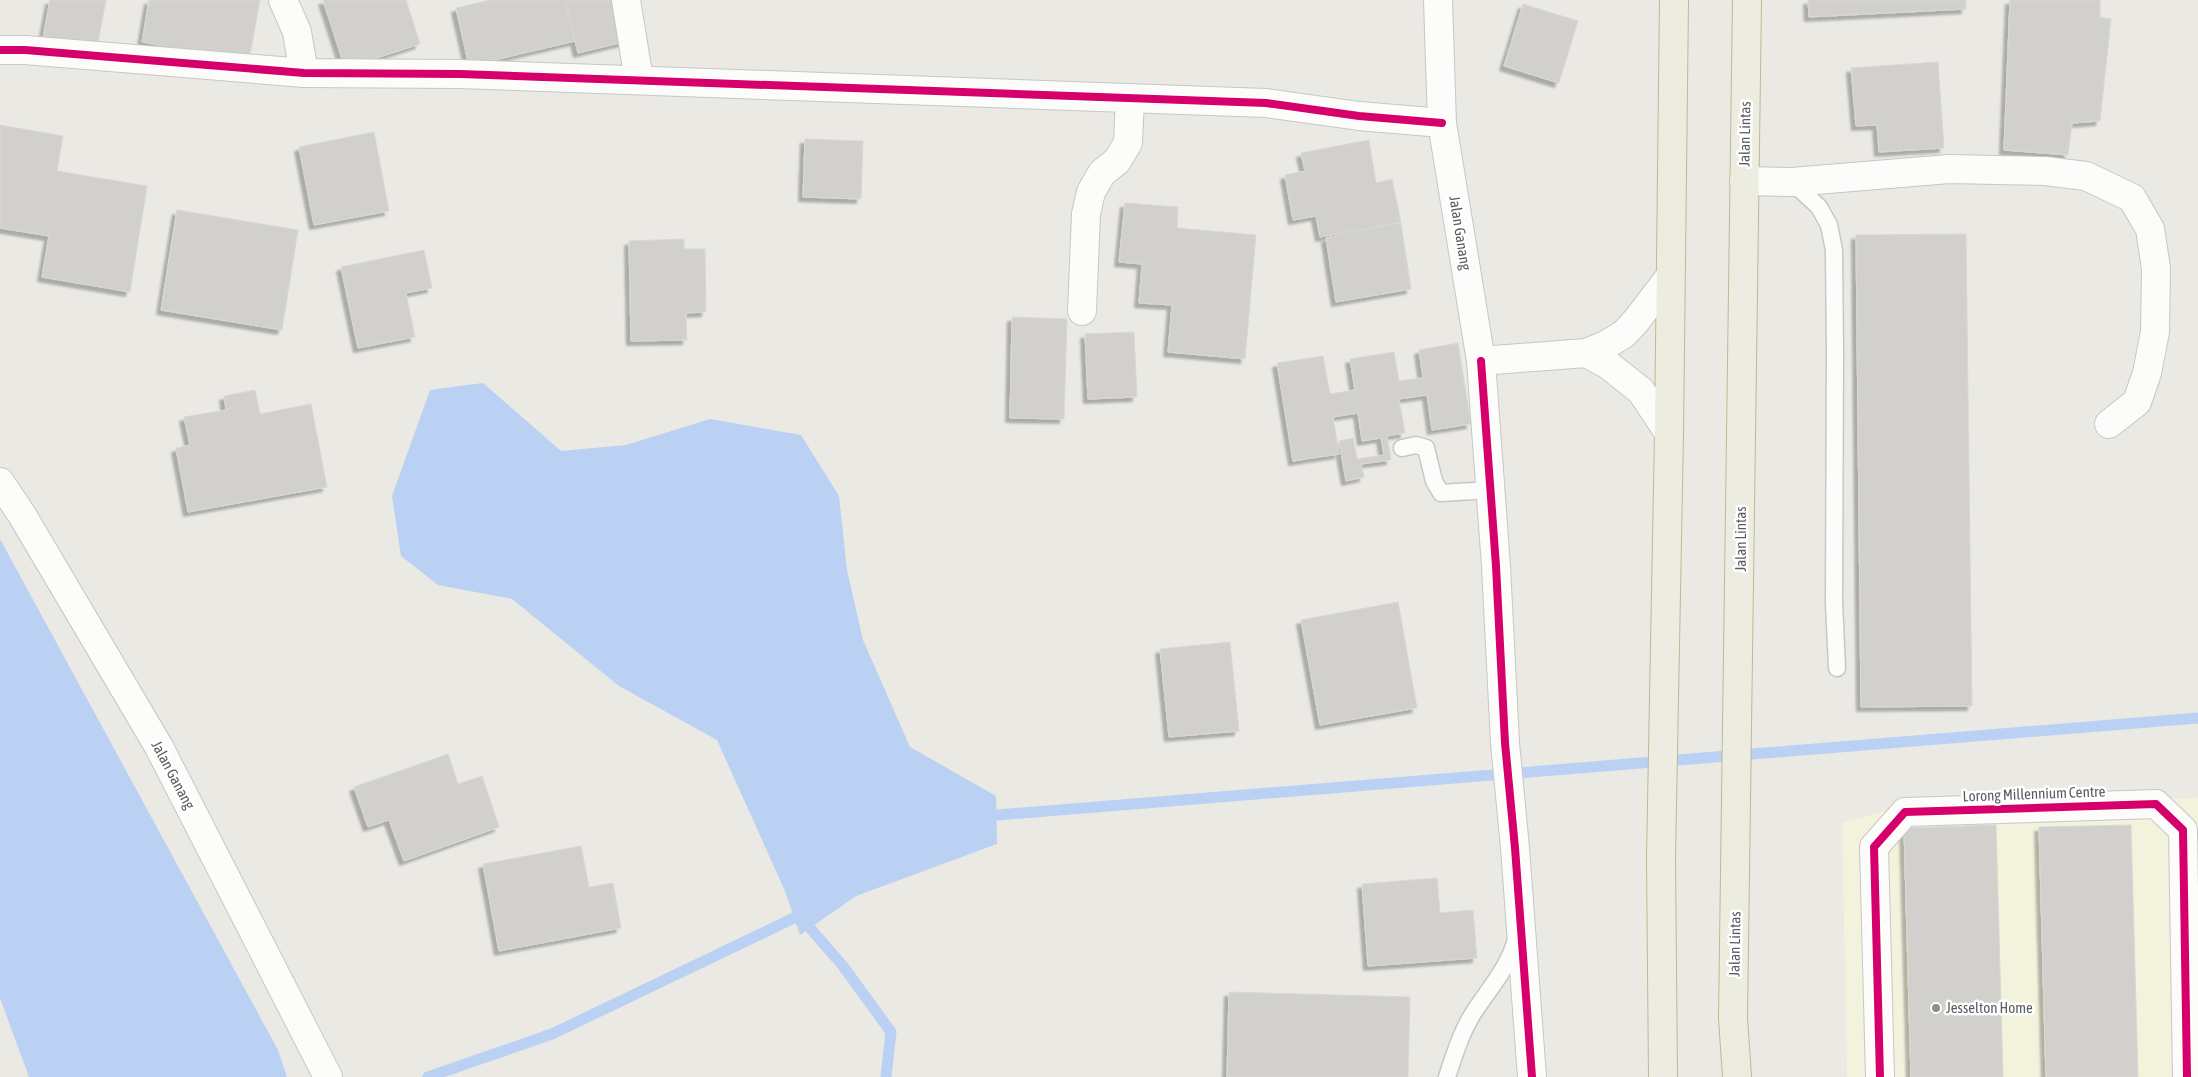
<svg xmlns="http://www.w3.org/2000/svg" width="2198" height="1077" font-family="'Asap Condensed',sans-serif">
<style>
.commercial{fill:#f3f2dd}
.water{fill:#bad1f3}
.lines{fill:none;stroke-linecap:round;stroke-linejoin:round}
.stream{stroke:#bad1f3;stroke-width:11}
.building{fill:#d1d0cd;stroke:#d9d8d4;filter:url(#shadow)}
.lane-casing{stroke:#c6c7c6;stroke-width:19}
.street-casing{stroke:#c6c7c6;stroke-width:30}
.highway-casing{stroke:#bfb894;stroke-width:30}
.lane{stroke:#fcfcfb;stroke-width:16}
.street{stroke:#fcfcfb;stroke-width:28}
.highway{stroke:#edece0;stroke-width:28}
.cycleway-casing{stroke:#fff;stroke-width:11}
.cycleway{stroke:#d6006c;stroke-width:8}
.poi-dot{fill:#8c8d90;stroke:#fff;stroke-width:2}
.labels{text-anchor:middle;stroke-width:5;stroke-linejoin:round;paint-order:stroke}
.street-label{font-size:15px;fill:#5a5c62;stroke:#fff}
.poi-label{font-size:15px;fill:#5a5c62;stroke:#fff;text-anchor:start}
</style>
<defs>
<filter id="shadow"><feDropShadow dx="-4.5" dy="4.5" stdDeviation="1" flood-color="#0004"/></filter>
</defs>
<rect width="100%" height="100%" fill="#eae9e4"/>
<!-- commercial -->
<path class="commercial" d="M2198 798V1077H1847L1842 823 1913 803Z"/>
<!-- water -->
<path class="water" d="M483 383 561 451 626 445 710 419 801 435 839 496 847 570 863 640 910 747 996 796 997 844 856 896 800 935 785 891 717 740 619 686 512 599 438 585 401 556 392 496 430 390Z
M0 539 278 1050 287 1077H29L0 998Z"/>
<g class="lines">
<!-- stream -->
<path class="stream" d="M997 815 2198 718
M810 928 843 966 891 1032 886 1077
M428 1077 552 1034 796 917"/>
</g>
<!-- building -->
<path class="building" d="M50 0H106L97 48 43 38Z
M149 0H260L249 61 142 42Z
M323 0H406L420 44 345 68Z
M490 0H565L575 41 469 66 456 8Z
M565 0H622L632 40 578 53Z
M1808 0H1966V9L1809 17Z
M2010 0H2100V17L2111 19 2100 121 2072 123 2068 155 2004 150Z
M1523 4 1578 21 1559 83 1504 66Z
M1938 62 1944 148 1879 152 1877 125 1856 126 1851 68Z
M0 125 63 136 57 171 147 186 130 292 42 277 49 236 0 228Z
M374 132 389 211 314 225 299 147Z
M805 139 863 141 861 199 803 197Z
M1369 140 1376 183 1392 179 1401 222 1320 237 1316 216 1293 220 1285 175 1305 171 1301 153Z
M1125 203 1178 207 1177 228 1256 235 1245 359 1168 352 1172 305 1139 303 1142 264 1119 262Z
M177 210 298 230 282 330 161 310Z
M1401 223 1411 289 1336 302 1326 238Z
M1966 234 1972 706 1861 707 1856 235Z
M684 239V249H705L706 312 686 313 687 340 631 341 629 241Z
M424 250 432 288 406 293 415 337 358 348 341 267Z
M1012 317 1067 319 1064 419 1010 418Z
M1134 332 1137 397 1088 399 1085 334Z
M1458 343 1471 424 1432 430 1427 395 1399 399 1405 433 1387 436 1391 460 1361 464 1364 477 1346 481 1339 441 1353 438 1357 459 1384 455 1381 438 1362 441 1358 413 1333 417 1339 454 1293 461 1277 363 1323 356 1330 394 1355 390 1350 359 1394 352 1399 381 1423 378 1419 350Z
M255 390 260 414 311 404 327 487 188 512 176 448 190 445 184 417 226 410 224 396Z
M1398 602 1417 708 1320 725 1301 620Z
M1230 642 1239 731 1169 737 1160 649Z
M448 754 458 784 482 776 499 827 404 861 389 820 368 827 354 787Z
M1996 825 2003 1077H1911L1904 828Z
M2131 825 2138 1077H2046L2039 827Z
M581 846 589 887 613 883 621 928 499 951 483 864Z
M1437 878 1440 913 1473 910 1477 958 1368 966 1362 884Z
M1229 992 1410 997 1408 1077H1227Z"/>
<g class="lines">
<!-- lane casing -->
<g class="lane-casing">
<path id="lane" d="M1792 182 1819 207 1829 225 1834 250 1835 353 1834 602 1837 668
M1402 448 1416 445 1426 448 1434 481 1441 493 1490 490
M1447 1077C1454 1056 1461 1032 1474 1012 1489 989 1509 967 1516 939"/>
</g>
<!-- street casing -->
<g class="street-casing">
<path id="street" d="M283 0 297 32 304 73
M626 0 639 80
M1438 0 1442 123 1481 361 1586 353 1606 345 1624 334 1636 321 1669 278
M0 50H25L304 73 460 74 1266 103 1359 116 1442 123
M1744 181 1792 182 1949 169 2045 171 2086 176 2132 198 2150 229 2156 268 2155 332 2147 373 2137 402 2109 424
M1082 311 1086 214 1091 192 1102 173 1117 161 1128 143 1130 98
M1586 353 1607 364 1641 391 1669 433
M1481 361 1496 566 1505 743 1515 848 1532 1077
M0 482 22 515 159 747 328 1077
M1880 1077 1874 847 1905 812 2156 804 2183 830 2187 1077"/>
</g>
<!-- highway casing -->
<g class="highway-casing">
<path id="highway" d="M1663 1077 1661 858 1669 433 1674 0
M1737 1077 1733 1018 1747 0"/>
</g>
<!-- lane -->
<use href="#lane" class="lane"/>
<!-- street -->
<use href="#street" class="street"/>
<!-- highway -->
<use href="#highway" class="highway"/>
<!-- cycleway casing -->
<g class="cycleway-casing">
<path id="cycleway" d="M0 50H25L304 73 460 74 1266 103 1359 116 1442 123
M1481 361 1496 566 1505 743 1515 848 1532 1077
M1880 1077 1874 847 1905 812 2156 804 2183 830 2187 1077"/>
</g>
<!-- cycleway -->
<use href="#cycleway" class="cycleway"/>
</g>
<!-- markers -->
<circle class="poi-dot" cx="1936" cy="1008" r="5"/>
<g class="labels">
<!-- street labels -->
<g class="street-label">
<text transform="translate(1745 134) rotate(-89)" y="5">Jalan Lintas</text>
<text transform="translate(1460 233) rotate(81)" y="5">Jalan Ganang</text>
<text transform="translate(1741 539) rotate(-90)" y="5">Jalan Lintas</text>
<text transform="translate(173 775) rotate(62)" y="5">Jalan Ganang</text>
<text transform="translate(2034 794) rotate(-2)" y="5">Lorong Millennium Centre</text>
<text transform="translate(1735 944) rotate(-89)" y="5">Jalan Lintas</text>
</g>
<!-- poi labels -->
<g class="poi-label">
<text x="1946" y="1013">Jesselton Home</text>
</g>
</g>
</svg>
